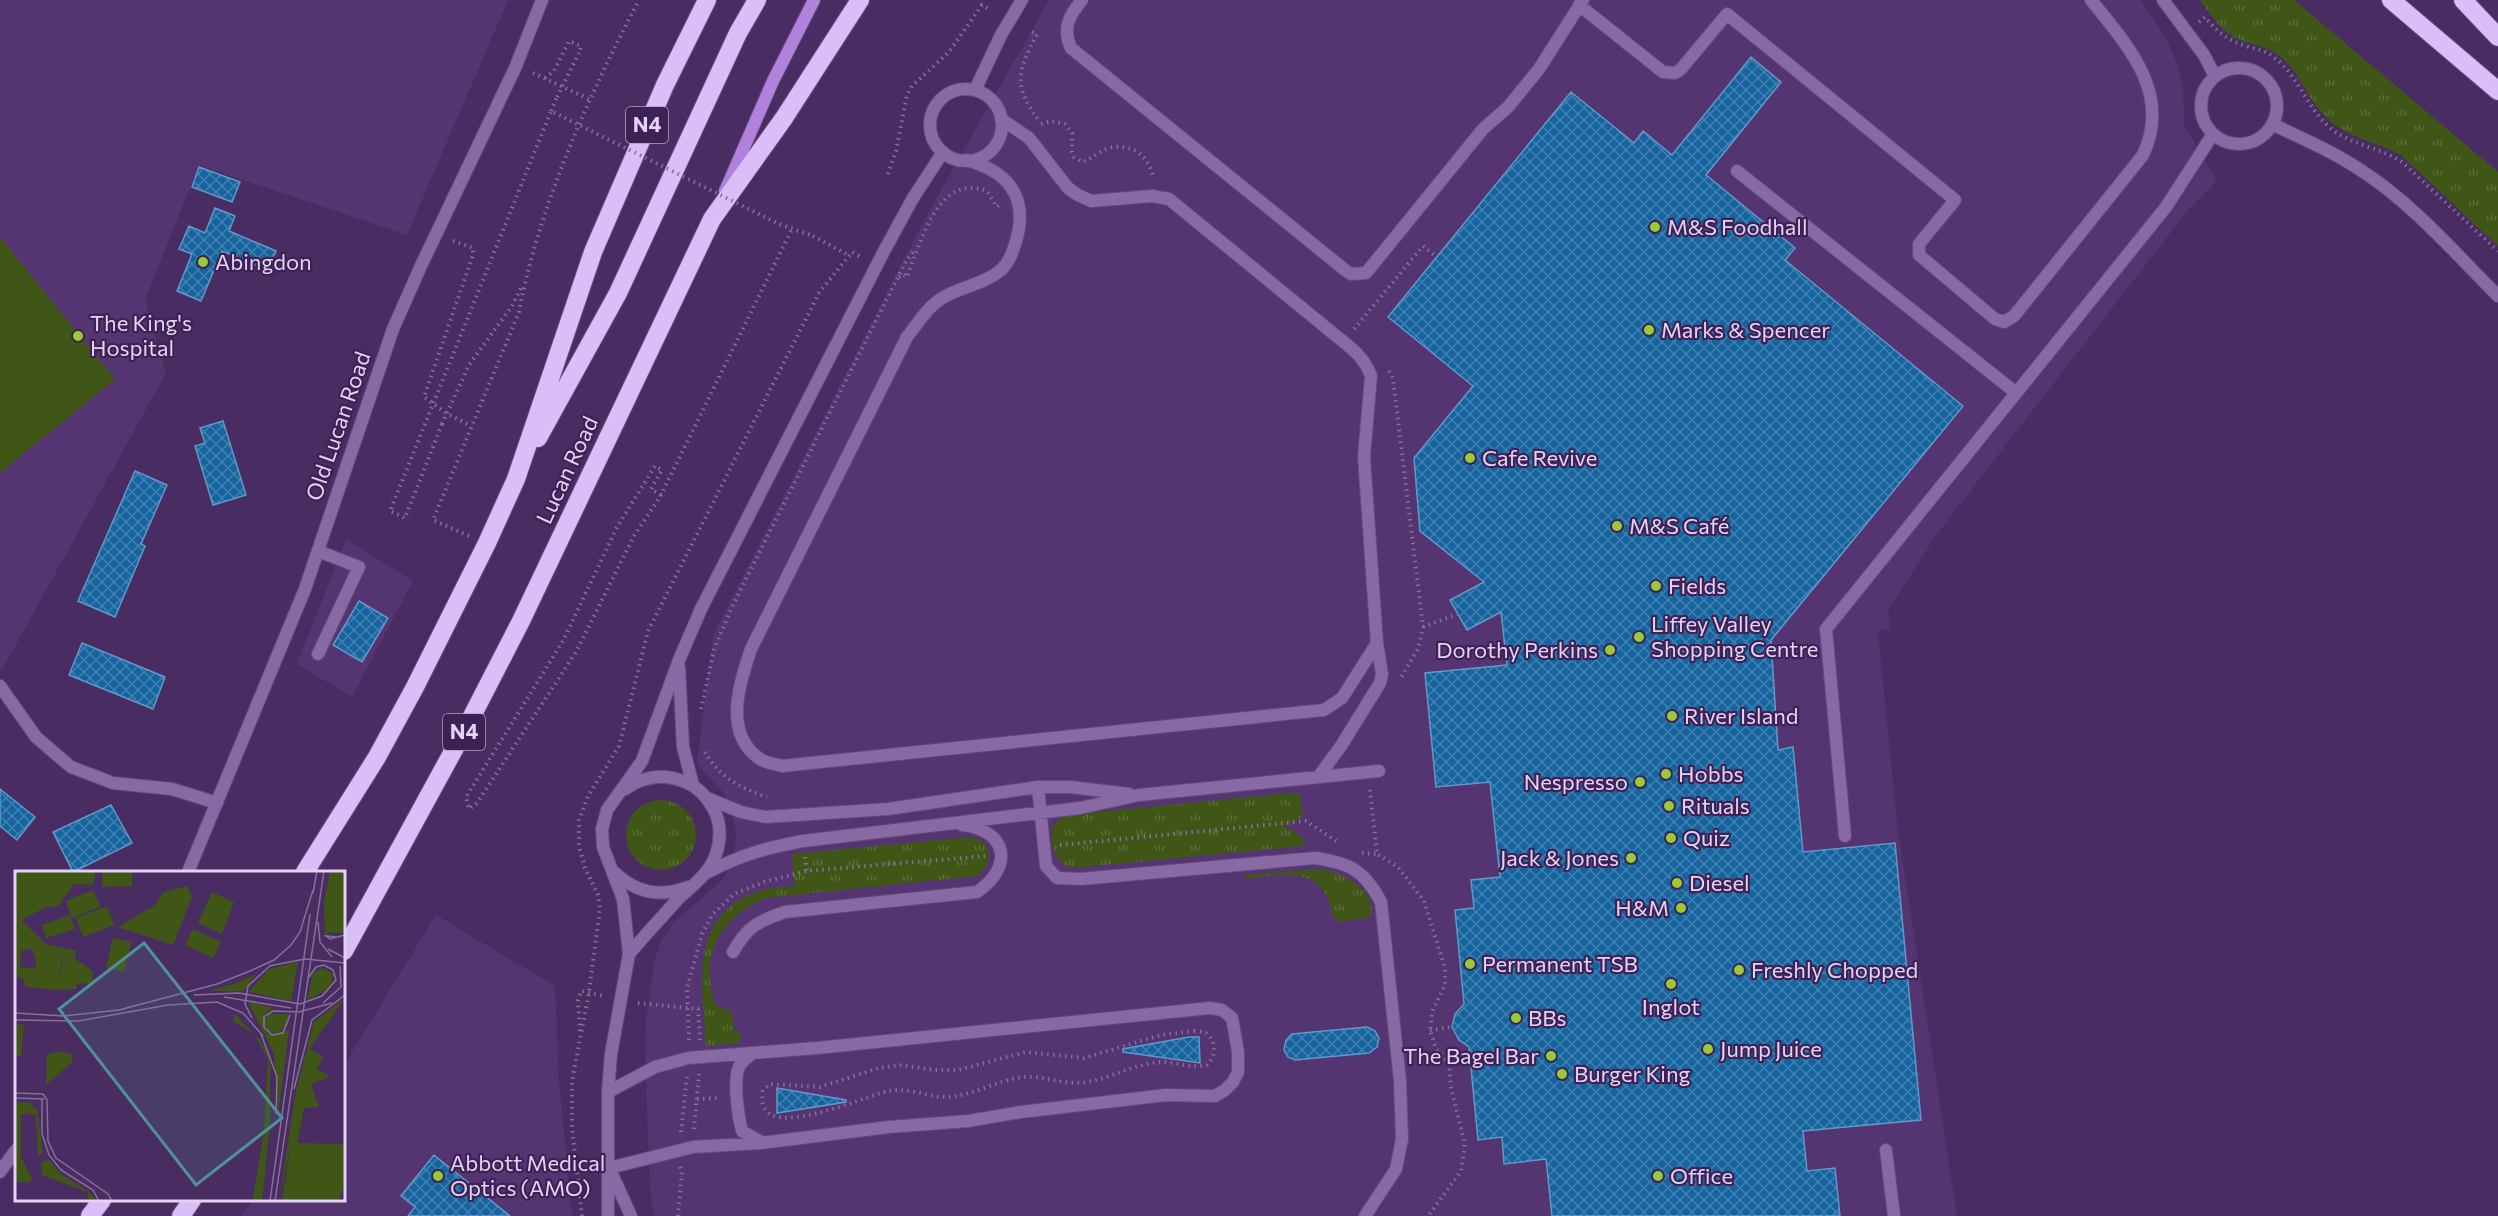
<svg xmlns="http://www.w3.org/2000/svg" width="2498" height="1216" font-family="Commissioner,sans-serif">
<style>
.built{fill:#543471}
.grass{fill:url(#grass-tufts)}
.pitch{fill:#405617}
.building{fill:url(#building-cross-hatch);stroke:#6298c9;stroke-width:1.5}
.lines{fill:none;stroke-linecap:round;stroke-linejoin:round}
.lane-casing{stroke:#654b7c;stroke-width:14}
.street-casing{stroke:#654b7c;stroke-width:14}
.secondary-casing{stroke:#654b7c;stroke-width:14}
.highway-casing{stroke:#654b7c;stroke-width:20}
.path{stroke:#866f9c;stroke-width:4;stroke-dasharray:1.5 4.5;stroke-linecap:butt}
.lane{stroke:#876aa4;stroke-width:12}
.street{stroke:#876aa4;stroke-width:12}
.secondary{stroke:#b181de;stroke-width:12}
.highway{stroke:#dabef7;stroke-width:18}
.path-bridge{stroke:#866f9c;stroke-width:4;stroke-dasharray:1.5 4.5;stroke-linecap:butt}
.poi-dot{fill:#99cb36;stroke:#3e2256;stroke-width:2}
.labels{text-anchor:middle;stroke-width:4.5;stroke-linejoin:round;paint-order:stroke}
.shield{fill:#3e2256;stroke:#b29ec5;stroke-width:1.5}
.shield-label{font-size:21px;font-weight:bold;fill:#e3d3f4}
.poi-label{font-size:22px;fill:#e3d3f4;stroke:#3e2256;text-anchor:start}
.street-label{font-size:22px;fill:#e3d3f4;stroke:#3e2256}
.inset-road{fill:none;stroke:#876f9c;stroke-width:1.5}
.view{fill:#4f9296;fill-opacity:0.15;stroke:#4f9296;stroke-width:3}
.inset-edge{fill:none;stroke:#e3d3f4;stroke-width:3}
</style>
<defs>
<pattern id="grass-tufts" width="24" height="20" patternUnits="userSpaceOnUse" patternTransform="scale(1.5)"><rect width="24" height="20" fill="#405617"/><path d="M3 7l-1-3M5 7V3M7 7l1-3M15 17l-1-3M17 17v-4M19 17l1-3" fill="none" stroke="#5b6d39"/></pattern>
<pattern id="building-cross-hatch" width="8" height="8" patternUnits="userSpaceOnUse" patternTransform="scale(1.5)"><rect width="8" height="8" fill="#15649e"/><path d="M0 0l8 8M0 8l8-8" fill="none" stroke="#4280b1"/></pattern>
</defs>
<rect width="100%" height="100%" fill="#492d62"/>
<!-- built -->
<path class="built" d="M0 0H508L407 235 199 165 145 300 166 373 3 668H0Z
M1049 0H2140L2148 11 2167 40 2178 67 2183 86 2184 125 2217 181 2188 210 1937 534 1888 610 1890 629 1878 631 1898 830 1957 1216H654L650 1190 645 1053 646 1019 655 958 662 940 674 922 723 879 733 856 736 840 735 825 724 793 697 764 713 635 923 222Z
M346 539 413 581 352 697 297 664Z
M436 915 555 986 559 1081 572 1216H242L253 1200H344V1065Z"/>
<!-- grass -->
<path class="grass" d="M2200 0H2294L2498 172V246L2402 156C2379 142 2348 138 2328 119 2308 101 2301 74 2281 57 2266 45 2250 45 2234 37 2219 29 2210 13 2200 0Z
M1299 792 1303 817 1283 827C1291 828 1299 834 1304 841L1303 846 1073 868C1050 864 1042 826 1065 815Z
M626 835a35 35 0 1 1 70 0a35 35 0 1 1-70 0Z
M969 837C987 838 993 852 986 868L977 876 766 898C720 917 699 957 715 1005L732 1012 734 1031H741L739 1043 706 1046C702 984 687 909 767 889 776 887 785 887 794 886L792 854Z
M1316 869C1337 869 1378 889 1371 915L1366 918 1339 922C1329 915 1332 906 1327 897 1313 866 1273 876 1246 879L1245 875Z"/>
<!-- pitch -->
<path class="pitch" d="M0 237 115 379 0 473Z"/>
<!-- building -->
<path class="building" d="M1751 57 1781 82 1706 175 1795 248 1785 260 1963 406 1771 640 1778 750 1793 747 1803 852 1895 843 1921 1120 1803 1131 1807 1171 1835 1168 1840 1216H1552L1546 1159 1504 1164 1502 1137 1478 1140 1469 1047 1459 1040 1452 1027 1455 1014 1464 1004 1455 910 1474 908 1471 880 1500 877 1490 782 1436 787 1425 673 1507 665 1501 612 1467 630 1450 600 1484 582 1420 531 1414 458 1473 386 1388 317 1571 92 1634 143 1643 131 1672 155Z
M199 167 240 182 232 202 192 187Z
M215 208 235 216 229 231 276 251 267 270 222 251 201 301 177 291 192 254 179 249 189 226 205 233Z
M223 421 246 495 213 505 195 446 205 443 200 428Z
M135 471 167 485 141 544 145 546 115 617 78 601Z
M359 601 388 618 362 662 333 645Z
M82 643 165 677 153 709 69 675Z
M0 789 35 817 17 840 0 826Z
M111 805 132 843 73 872 53 832Z
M1367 1027 1375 1031 1379 1038 1377 1047 1369 1053 1295 1060 1288 1057 1284 1050 1286 1040 1292 1034Z
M1189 1037H1199L1200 1063 1123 1052V1049Z
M777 1088 846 1100V1102L777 1113Z
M434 1155 510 1216H408L415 1207 401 1196Z"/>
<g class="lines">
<!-- lane casing -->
<g class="lane-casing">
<path id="lane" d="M1082 0C1069 16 1062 28 1071 48L1345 270 1351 274 1366 273 1483 129 1508 107 1539 69 1583 0
M1579 5 1663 72 1675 73 1681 69 1727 14 1955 200 1919 244V255L1995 319 2004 322 2014 316 2143 155C2172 93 2128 46 2091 0
M966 160C1008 171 1029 197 1016 241 1013 251 1010 261 1002 269 985 284 963 286 944 297 928 306 918 323 907 337L751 649C740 683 722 733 760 759 766 763 775 764 782 766L1324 710 1342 698 1377 643 1364 457 1371 376C1365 359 1354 350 1340 339L1169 199 1152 196 1091 201 1078 195 1068 188 1029 138 1001 119
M1737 171 2015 392
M318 654 359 567 318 551
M0 686 36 737 71 767 113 783 172 789 217 803
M1319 776 1341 746 1380 683 1382 674 1377 643
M1038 787 1046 866 1057 878 1081 879 1315 858C1350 863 1364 870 1381 902L1400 1081 1402 1139 1396 1169 1365 1216
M707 798 741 812 765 817 888 809 1038 787H1070L1129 794
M1845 836 1826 629 2166 207 2213 134
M706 873C741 855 765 848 803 841L1080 808 1139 795 1379 771
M733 952C747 927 758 921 785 912L977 892C1014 867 1008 830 962 825
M753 1053C748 1057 742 1061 739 1067 733 1080 738 1116 742 1131L761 1142
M608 1092 655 1067 688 1058 817 1048 1210 1008 1222 1010 1232 1018 1238 1052V1072L1233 1082 1225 1090 1215 1096 1166 1095 1021 1112 968 1121 889 1127 761 1143 693 1147 609 1168
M1886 1150 1894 1216"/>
</g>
<!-- street casing -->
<g class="street-casing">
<path id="street" d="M2163 0 2204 55 2215 76
M2201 106a38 38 0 1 1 76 0a38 38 0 1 1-76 0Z
M930 125a36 36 0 1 1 72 0a36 36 0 1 1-72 0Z
M975 90 1001 35 1022 0
M2272 124C2303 139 2334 152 2362 171 2413 204 2455 253 2498 296
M679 667 683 747 693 785
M625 789C644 776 664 773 685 782 699 787 707 797 714 810 721 823 721 840 716 854 710 873 692 886 678 899 662 917 645 935 629 954
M188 872 305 589 393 329 420 268 516 66 542 0
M614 872C636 893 660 898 688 887
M0 1172 16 1150
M611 1172 631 1216
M608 1216V1092L611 1054 629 954 623 899 603 847 602 829 607 810 642 761 679 660 701 609 883 253 913 198 943 152"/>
</g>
<!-- secondary casing -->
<g class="secondary-casing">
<path id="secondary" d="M725 191 773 81 814 0"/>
</g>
<!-- highway casing -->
<g class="highway-casing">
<path id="highway" d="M2391 0 2498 91
M2463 0 2498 37
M538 438 618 293 738 33 757 0
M305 872 377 757 415 687 487 543 516 479 593 252 665 85 707 0
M344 951 469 722 521 621 712 219 784 118 860 0
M90 1216 102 1200
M181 1216 192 1200"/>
</g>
<!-- path -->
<path class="path" d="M2199 22 2205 17C2216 31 2229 41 2246 46 2255 49 2264 50 2272 56 2298 73 2307 111 2334 131 2354 145 2381 148 2402 162L2498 251
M1032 32 1037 34C1017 73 1013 85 1039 121
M533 73 591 100
M545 78 554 71 569 41 581 46 579 53
M551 111 557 97
M1041 124 1052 121 1065 124 1072 133V152L1074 157 1083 162C1093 158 1103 148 1114 147 1136 145 1149 158 1153 177
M888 174 896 151 907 95 912 86 949 52 982 5 991 10
M813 236 850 256
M453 241 473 248V255L424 397 446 413 471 426
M899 277 903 274 907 277C920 245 937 172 987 191L997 207 999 205
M1354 329 1423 246 1437 257
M1389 371 1393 379 1423 627 1418 649 1400 679
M442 424 469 365 512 306 522 286
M661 495 651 489 662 470 655 466 617 527 563 641 466 797 469 809 477 803 576 652 634 536 661 495 792 229
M469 536 433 520 519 312C539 206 589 95 639 0
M1423 627 1458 614
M701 709 714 650 731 609 906 261 915 250
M705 752C719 777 740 788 767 797
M1370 790 1377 854 1398 867 1424 901 1445 968V985L1432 1012 1430 1030 1436 1049 1449 1063 1451 1088 1465 1144 1461 1171 1428 1216
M1060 845 1306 821 1339 843
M1362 853 1377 854
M805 857 807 871
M638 1003 698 1009 700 1040
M1430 1030 1452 1027
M580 1031 578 1001 581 991 604 996
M1194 1031 1205 1032C1216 1040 1217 1056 1207 1065 1192 1069 1177 1062 1162 1062 1136 1063 1112 1078 1087 1082 1065 1086 1045 1075 1023 1077 998 1080 974 1095 948 1097 928 1098 910 1087 889 1091 865 1095 752 1149 763 1091L770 1084 820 1087 879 1068 899 1065 935 1070H958L1026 1052 1084 1058 1161 1035Z
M689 1040 687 988 702 934 712 915 734 894 764 882 807 871 985 856
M697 1099 720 1098
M694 1129 699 1074
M681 1132 687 1077
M582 1216 572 1127V1081L589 992 600 909 598 895 585 868 579 846V820L588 796 619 746 648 631 819 293 852 252 861 257
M678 1216 682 1172 680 1166"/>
<!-- lane -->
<use href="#lane" class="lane"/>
<!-- street -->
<use href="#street" class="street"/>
<!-- secondary -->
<use href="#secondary" class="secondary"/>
<!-- highway -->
<use href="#highway" class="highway"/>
<!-- path-bridge -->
<path class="path-bridge" d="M557 97 579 53
M442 424 405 518 390 511 551 111 779 224 813 236"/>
</g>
<!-- markers -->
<g class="poi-dot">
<circle cx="1655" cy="227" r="6"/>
<circle cx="203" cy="262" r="6"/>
<circle cx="1649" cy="330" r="6"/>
<circle cx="78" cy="336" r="6"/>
<circle cx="1470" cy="458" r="6"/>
<circle cx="1617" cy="526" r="6"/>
<circle cx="1656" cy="586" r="6"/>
<circle cx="1639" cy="637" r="6"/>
<circle cx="1610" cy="650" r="6"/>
<circle cx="1672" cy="716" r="6"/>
<circle cx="1666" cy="774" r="6"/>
<circle cx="1640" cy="782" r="6"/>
<circle cx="1669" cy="806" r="6"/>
<circle cx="1671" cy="838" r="6"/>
<circle cx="1631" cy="858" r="6"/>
<circle cx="1677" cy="883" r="6"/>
<circle cx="1681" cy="908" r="6"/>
<circle cx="1470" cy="964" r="6"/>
<circle cx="1739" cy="970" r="6"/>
<circle cx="1671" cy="984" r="6"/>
<circle cx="1516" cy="1018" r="6"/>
<circle cx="1708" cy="1049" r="6"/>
<circle cx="1551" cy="1056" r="6"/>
<circle cx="1562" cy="1074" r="6"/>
<circle cx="438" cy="1176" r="6"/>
<circle cx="1658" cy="1176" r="6"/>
</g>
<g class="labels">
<!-- shield labels -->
<g class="shield">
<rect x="626" y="107" width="42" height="36" rx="4.5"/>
<rect x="443" y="714" width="42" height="36" rx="4.5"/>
</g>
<g class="shield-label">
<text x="647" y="132">N4</text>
<text x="464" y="739">N4</text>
</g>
<!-- poi labels -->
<g class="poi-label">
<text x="1667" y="235">M&amp;S Foodhall</text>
<text x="215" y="270">Abingdon</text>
<text x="90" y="331">The King's<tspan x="90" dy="25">Hospital</tspan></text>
<text x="1661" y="338">Marks &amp; Spencer</text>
<text x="1482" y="466">Cafe Revive</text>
<text x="1629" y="534">M&amp;S Café</text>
<text x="1668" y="594">Fields</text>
<text x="1651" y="632">Liffey Valley<tspan x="1651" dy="25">Shopping Centre</tspan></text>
<text x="1598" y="658" text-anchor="end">Dorothy Perkins</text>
<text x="1684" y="724">River Island</text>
<text x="1678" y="782">Hobbs</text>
<text x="1628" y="790" text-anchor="end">Nespresso</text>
<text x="1681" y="814">Rituals</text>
<text x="1683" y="846">Quiz</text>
<text x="1619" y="866" text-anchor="end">Jack &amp; Jones</text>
<text x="1689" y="891">Diesel</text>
<text x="1669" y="916" text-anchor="end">H&amp;M</text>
<text x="1482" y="972">Permanent TSB</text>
<text x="1751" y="978">Freshly Chopped</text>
<text x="1671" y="1015" text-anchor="middle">Inglot</text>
<text x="1528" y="1026">BBs</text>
<text x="1720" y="1057">Jump Juice</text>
<text x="1539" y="1064" text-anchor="end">The Bagel Bar</text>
<text x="1574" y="1082">Burger King</text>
<text x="450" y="1171">Abbott Medical<tspan x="450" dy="25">Optics (AMO)</tspan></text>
<text x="1670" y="1184">Office</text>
</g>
<!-- street labels -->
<g class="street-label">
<text transform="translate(338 426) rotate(-71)" y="8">Old Lucan Road</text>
<text transform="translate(567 470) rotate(-65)" y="8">Lucan Road</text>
</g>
</g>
<!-- overview -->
<g transform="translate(15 871)">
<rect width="330" height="330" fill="#492d62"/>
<path d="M315 0H330V62L314 61 310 66 309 31ZM0 58 10 60 18 77 6 80 5 96 17 97 18 94 20 104 15 110 0 105ZM48 87 60 88 78 100 77 113 62 112 61 118 42 119ZM283 91 276 130 234 121 254 98ZM308 97 318 103 315 117 292 129 298 102ZM241 103 229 120H193L219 113ZM330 127 297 174 296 179 308 186 302 198 315 206 296 213 304 236 289 237 282 274 276 273 264 330 281 220 299 151ZM233 130 258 137 250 143 252 163 274 159 263 244 259 183ZM219 142 244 168 252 180 255 193V254L247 330H238V327L249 260 253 188 239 163 218 150ZM254 143H274L271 154 263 162 253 160 250 149ZM2 153 9 154 6 185H0ZM43 180 56 183 58 190 31 214 32 184ZM0 231 15 232 22 239 28 281 23 286 21 244 13 243V237L11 243H6V287L17 307 15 311H0ZM33 288 47 304 75 321 81 330H72L73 321 27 304 26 292Z" fill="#405617"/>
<path d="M0 0H81L78 14 59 13 43 35 31 36 6 49 31 73 61 80 60 88 47 87 42 119 11 116 8 108 15 110 19 105 21 88 10 60 0 58Z" fill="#405617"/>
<path d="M276 272 330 273V314L323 330H267Z" fill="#405617"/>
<path d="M87 0H117V15L87 16ZM172 15 177 26 158 74 103 56 139 35 149 21ZM78 19 85 36 57 47 51 30ZM197 21 219 31 207 63 183 52ZM92 35 99 54 68 66 61 47ZM55 44 60 58 31 67 27 54ZM178 58 206 71 198 87 170 74ZM98 67 116 71 109 101 91 96Z" fill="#405617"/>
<path class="inset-road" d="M298 22 302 0M303 51 305 71 317 86M321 66 311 65 315 68 330 64M313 78 330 87M254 95 290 88 330 92M179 124 224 122 285 133 307 125 321 109 318 99 309 94 301 96 294 106M209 126 276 137M308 132 326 116 325 95M0 142 49 145 104 139 202 113 235 100 259 89 276 74 285 61 298 19M275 144 268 162 257 164 249 156V146L258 140 284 141 317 132M237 147 230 133 233 115 256 94M0 149 63 150 153 134 202 131 228 142 248 165M246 163 262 206 261 243M279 218 297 149 330 124M0 222 28 223M28 223 32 229 33 270 41 287 93 323 97 330M0 227 29 228M27 228V263L34 284 46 299 78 319 84 330M255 330 295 43M260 330 309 0"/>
<path class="view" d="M129 72 267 247 181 314 44 138Z"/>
<rect width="330" height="330" class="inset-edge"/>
</g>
</svg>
